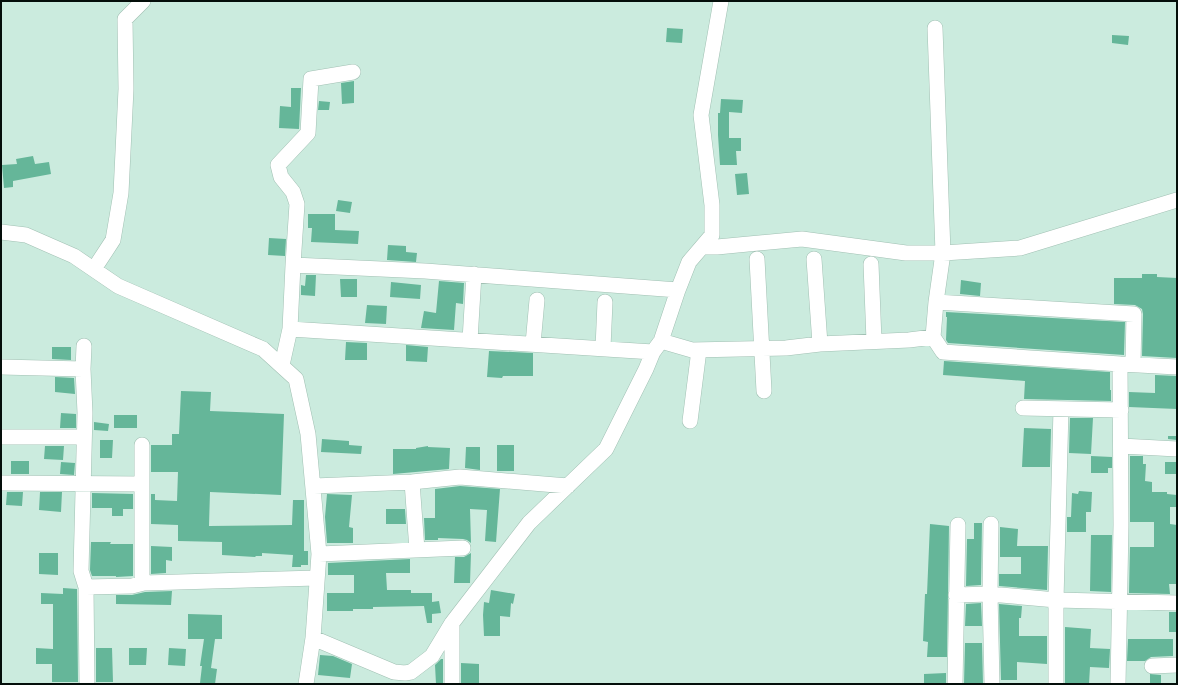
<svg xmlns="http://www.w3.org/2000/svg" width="1178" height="685" font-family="Literata,serif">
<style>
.building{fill:#65b699}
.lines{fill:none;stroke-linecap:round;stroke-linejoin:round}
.minor-casing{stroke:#a1c0b3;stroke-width:16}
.minor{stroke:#fff;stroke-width:15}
</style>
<rect width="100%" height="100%" fill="#cbebde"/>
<!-- building -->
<path class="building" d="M667 28 683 29 682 43 666 42Z
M1112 35 1129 36 1128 45 1112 43Z
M354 81V103L342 104 341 83Z
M291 88H301L299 129 279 128 280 106 291 107Z
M721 99 743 100 742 113 729 112V138H741V151H736L737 165H720L718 135V113H720Z
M319 101 330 102 329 110H318Z
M33 156 35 164 49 162 51 174 13 181V187L4 188 2 165 17 164 16 159Z
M747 173 749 194 737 195 735 174Z
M338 200 352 202 350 213 336 211Z
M308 214H335V230L359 231 358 244 311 242 312 228H308Z
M269 238 286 239 285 256 268 255Z
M388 245 406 246V252L417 253 416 262 387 260Z
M1142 274H1157V277L1177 278V358L1142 356 1143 314 1142 309 1135 305 1114 304V278H1142Z
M306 275H316L315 296 301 295V285L305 286Z
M340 279H357V297H341Z
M961 280 981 283 980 296 960 294Z
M439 281 464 283 463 304 456 303 454 330 421 328 424 311 436 313Z
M391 282 421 285 420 299 390 297Z
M367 305 387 306 386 324 365 323Z
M946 312 1125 322 1124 355 948 343 946 340 947 317H946Z
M346 342 367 343V360H345Z
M406 345 428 347 427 362 406 361Z
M52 347H71V360L52 359Z
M489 351 533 353V376H503L502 378 487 377Z
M944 361 1110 372V390H1111V401L1024 399 1025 381 943 375Z
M1155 375 1177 376V409L1129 407V392L1155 393Z
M55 377 74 378 75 394 55 392Z
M181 391 211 392 210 411 284 414 281 495 210 492 209 526 292 525 293 500H304V551H308V565H301V567H292L293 555 262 553V556H256L255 557 222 555V542L178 541V525L151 524V494H155V500L177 501 178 472H151V445H172V434H179Z
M61 413 76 414V428H60Z
M114 415H137V428H114Z
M1070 418H1093L1091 454 1069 453Z
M94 422 109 424 108 431 94 430Z
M1024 428 1051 429 1050 467H1022Z
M1168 436H1177V440L1168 439Z
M322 439 349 441V445L362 446 361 454 321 452Z
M100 440H113L112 458H100Z
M497 445H514V471H497Z
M45 446H64L63 460 44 459Z
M428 446V447L450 448 449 469 393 474V449H416V448Z
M466 447H480V470L465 468Z
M1091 456 1112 457V468H1108V473H1091Z
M1130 456H1143V464H1146L1145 481 1152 482V492H1167V494L1177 495V507H1170V524L1177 525V584H1169L1170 594 1129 593 1130 547H1154V522H1130Z
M11 461H29V474H11Z
M61 462 75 463 74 475 60 474Z
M1165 462H1177V474H1165Z
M460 486 500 489 496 542 485 541 487 510 470 509 471 543 467 540 463 539 438 538V540H425L424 518H435V489Z
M1079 491 1092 492 1091 512H1086V532H1067V517H1071L1072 493 1078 494Z
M7 492H23L22 506 6 505Z
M40 492H62L61 512 39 510Z
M92 493 133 494V509H123V516H112V508H92Z
M327 494 352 495 349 527 353 528V543H327L325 517Z
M386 509H405L406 524H386Z
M974 523H982L981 585 966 586 967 539H974Z
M930 524 949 526 947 657H927L928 642 923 641 925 594H927Z
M1000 527 1018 529 1017 546H1048L1047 590 999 586V574H1021V557H1000Z
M1091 535H1112L1111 592 1090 591Z
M91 542H111L110 544H133V576L116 577V576H92L90 570Z
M151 546 172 547V561L166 560V573L151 574Z
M39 553H58V575L39 574Z
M471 553 470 583H454L455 557H464Z
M410 559V573H386L387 590H411V593H432V602L439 601 441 613 432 614V623H427L424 606 373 607V609H353V611H327V593H354V575H328V563Z
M63 588 77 589 78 682H52V664H36V648L53 649V604H41V593L63 594Z
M491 590 515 594 513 604 511 603 510 617 500 616V636H484L483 615 484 602 489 603Z
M172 591 171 605 116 604V595H132L145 592Z
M981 603 982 626H965L966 604Z
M999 604 1022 606 1021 618H1019V636H1047V664L1017 662V680H1001Z
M1169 612H1177V632H1169Z
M188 614 222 615V639H215L211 668 217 669 215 684 200 683 202 666H200L204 639H188Z
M1065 627 1091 629 1090 648 1110 649 1109 668 1090 667 1089 684H1065Z
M1128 639H1173V656L1151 657 1145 661H1127Z
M965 643H982L983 684H964Z
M96 648H112L113 682H96Z
M129 648H147L146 665H129Z
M169 648 186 649 185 666 168 665Z
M320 655 333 656 352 664 350 678 318 675Z
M441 659H443V684H436L435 665Z
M461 663 479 664V684H461Z
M946 673V684H924V674Z
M1150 674 1161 675V684H1150Z"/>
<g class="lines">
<!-- minor casing -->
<g class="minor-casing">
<path id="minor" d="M935 28 943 253 936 302
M353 72 311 79 308 133 278 165 281 177 293 192 297 204 293 265 425 271 678 290
M1 232 26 235 74 256 118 286 263 349 296 379 308 434 319 554 313 638 306 684
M702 247H717L802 239 906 253H943L1020 248 1177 200
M757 259 764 391
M814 259 820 344
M871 264 874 341
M94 269 113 240 121 193 126 89 125 19 143 1
M290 329 653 352
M470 340 474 274
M661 341 692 350 786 348 820 344 909 340 933 337
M533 344 537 300
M84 346 83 369 85 413 81 571 86 587 87 684
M603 348 605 302
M1120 364 943 352 933 337 936 302 1134 314 1133 365
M282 365 290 329 293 265
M1 367 83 369
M1023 408 1121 410
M690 421 699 350
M1 437H84
M1121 446 1177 449
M412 482 417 550
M1 483 142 484V576L144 583 317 578
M142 484V445
M314 486 412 482 460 477 568 486
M991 524 990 594 992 684
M319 554 463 548
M86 587 132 586 144 583
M956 595 990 594 1056 600 1177 603
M452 624V684
M313 638 394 672 405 673 411 672 432 656 452 623 529 523 606 449 646 369 653 352 661 341 678 290 689 262 712 235V205L701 115 721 1
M1152 666 1177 665
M955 684 958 525
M1056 684V600L1061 409
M1118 684 1121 525 1120 364 1177 367"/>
</g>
<!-- minor -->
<use href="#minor" class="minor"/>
</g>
<!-- border -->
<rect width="1178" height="685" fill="none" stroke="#040e0a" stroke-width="4"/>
</svg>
